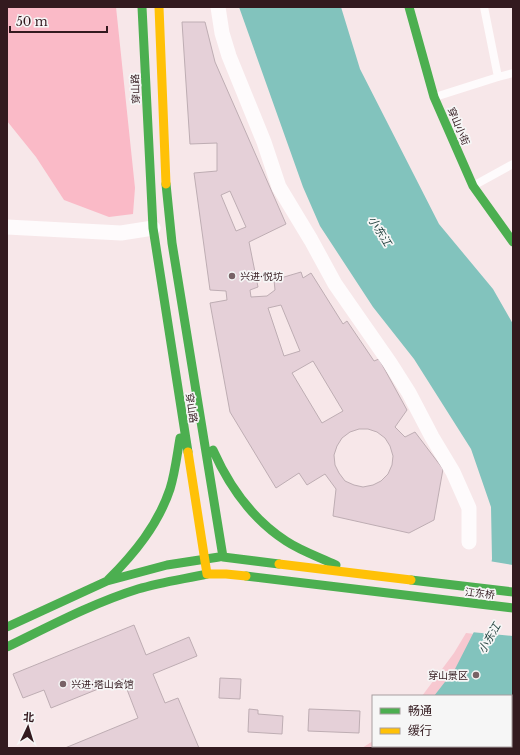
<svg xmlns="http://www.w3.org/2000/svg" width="520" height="755" font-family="'Libre Baskerville','Noto Sans SC',serif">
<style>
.green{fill:#f7c8d0}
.forest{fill:#fabac7}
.water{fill:#82c3bd}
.pier{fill:#f7e7e9}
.building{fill:#e5d0d8;stroke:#beadb3;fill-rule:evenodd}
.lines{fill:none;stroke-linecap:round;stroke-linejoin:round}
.lane{stroke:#fefbfc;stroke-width:8}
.street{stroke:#fefbfc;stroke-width:15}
.fast{stroke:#4caf50;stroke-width:9}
.slow{stroke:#ffc107;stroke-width:9}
.poi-dot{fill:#786266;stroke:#f6f6f6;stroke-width:1.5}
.labels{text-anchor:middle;stroke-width:3.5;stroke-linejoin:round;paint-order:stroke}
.street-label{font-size:10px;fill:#331a1f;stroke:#f6f6f6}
.poi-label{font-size:10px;fill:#331a1f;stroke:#f6f6f6;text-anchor:start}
.water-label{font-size:11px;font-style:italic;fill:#1e3d3a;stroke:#f6f6f6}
</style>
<rect width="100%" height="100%" fill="#f7e7e9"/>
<!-- green -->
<path class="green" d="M466 633 513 638V748H362L373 741V746H511V696H422L454 653Z"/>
<!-- forest -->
<path class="forest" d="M7 7H116L135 188 133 214 109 217 64 200 36 157 7 121Z"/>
<!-- water -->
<path class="water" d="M239 7H341L360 69 439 224 493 289 513 324V700L511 702V696H434L455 669 482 616 492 559 491 507 471 449 414 359 373 307 320 226 303 187Z
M387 746H475L474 748H384Z"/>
<!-- pier -->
<path class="pier" d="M489 561 513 565V636L471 632 480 615Z"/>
<!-- building -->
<path class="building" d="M182 22H205L215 62 286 224 249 242 258 287 250 290 251 297 267 296 275 290 274 280 301 272 303 278 311 273 343 324 347 321 374 361 379 359 407 410 395 427 405 437 415 432 443 469 434 520 409 533 333 516 336 489 325 474 307 485 299 473 276 488 230 412 210 303 227 300 226 291 210 290 194 173 217 171V143L190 144ZM230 191 246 227 236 231 221 195ZM281 305 300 351 284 356 268 308ZM313 361 343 411 322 423 292 373ZM359 429H368L377 432 385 438 390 446 393 456 392 465 388 474 381 481 373 485 363 487 354 485 345 481 339 473 335 465 334 455 337 446 342 438 350 432Z
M134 625 146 655 189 637 197 656 153 674 165 703 178 698 199 748H65L138 718 123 679 51 708 44 690 23 698 13 674Z
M220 678 241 679 240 699 219 698Z
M249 709 258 710V714L283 716 282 734 248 732Z
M309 709 360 711 359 733 308 731Z"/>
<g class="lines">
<!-- lane -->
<path class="lane" d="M484 7 498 77
M435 97 498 77 513 73
M473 186 513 164"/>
<!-- street -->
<path class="street" d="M218 7 222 33 229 56 264 142 279 187 311 240 335 284 390 363 409 393 432 437 453 472 469 508V542
M7 227 121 233 153 228
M511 748 513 745"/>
<!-- fast -->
<path class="fast" d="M142 7 153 228 188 452
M409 7 434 97 473 186 513 242
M166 184 172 243 223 557 279 564
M213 450C229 486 252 519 286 541 301 551 319 557 336 565
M246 576 513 608
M108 580C134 554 158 525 170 489 175 473 177 455 180 438
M411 580 513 592
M7 627 107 581 167 565 219 557
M7 647C50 626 93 603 138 589 161 582 184 579 207 574"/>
<!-- slow -->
<path class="slow" d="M159 7 166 184
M188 452 207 574H226L246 576
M279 564 411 580"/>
</g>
<!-- markers -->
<g class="poi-dot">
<circle cx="232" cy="276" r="4"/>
<circle cx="476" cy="675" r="4"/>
<circle cx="63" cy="684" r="4"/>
</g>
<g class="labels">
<!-- street labels -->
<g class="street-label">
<text transform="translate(135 89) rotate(-92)" y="4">穿山路</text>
<text transform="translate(459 126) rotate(67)" y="4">穿山小街</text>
<text transform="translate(192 408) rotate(81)" y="4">穿山路</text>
<text transform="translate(480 593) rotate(7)" y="4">江东桥</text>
</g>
<!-- poi labels -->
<g class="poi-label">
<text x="240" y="280">兴进·悦坊</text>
<text x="468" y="679" text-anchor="end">穿山景区</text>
<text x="71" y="688">兴进·塔山会馆</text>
</g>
<!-- water labels -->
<g class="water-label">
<text transform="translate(380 231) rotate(58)" y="4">小东江</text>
<text transform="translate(489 638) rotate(-60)" y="4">小东江</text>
</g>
</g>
<!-- border -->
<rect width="520" height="755" fill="none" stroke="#331a1f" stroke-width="16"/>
<!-- legend -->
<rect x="372" y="695" width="140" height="52" fill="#f6f6f6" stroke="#a89ea0"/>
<rect x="380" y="708" width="20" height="6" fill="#4caf50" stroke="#a89ea0"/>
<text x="408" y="715" font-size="12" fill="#331a1f">畅通</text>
<rect x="380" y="728" width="20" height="6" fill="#ffc107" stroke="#a89ea0"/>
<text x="408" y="735" font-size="12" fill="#331a1f">缓行</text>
<!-- north arrow -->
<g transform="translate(28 727) rotate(4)" stroke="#f6f6f6" stroke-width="3" paint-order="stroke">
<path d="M0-3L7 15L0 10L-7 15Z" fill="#331a1f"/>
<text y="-6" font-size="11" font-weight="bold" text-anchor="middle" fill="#331a1f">北</text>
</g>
<!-- scale -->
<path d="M10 26v6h97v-6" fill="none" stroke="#331a1f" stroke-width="2"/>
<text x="16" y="26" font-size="12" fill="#331a1f" stroke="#f6f6f6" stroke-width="3" paint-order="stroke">50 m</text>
</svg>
